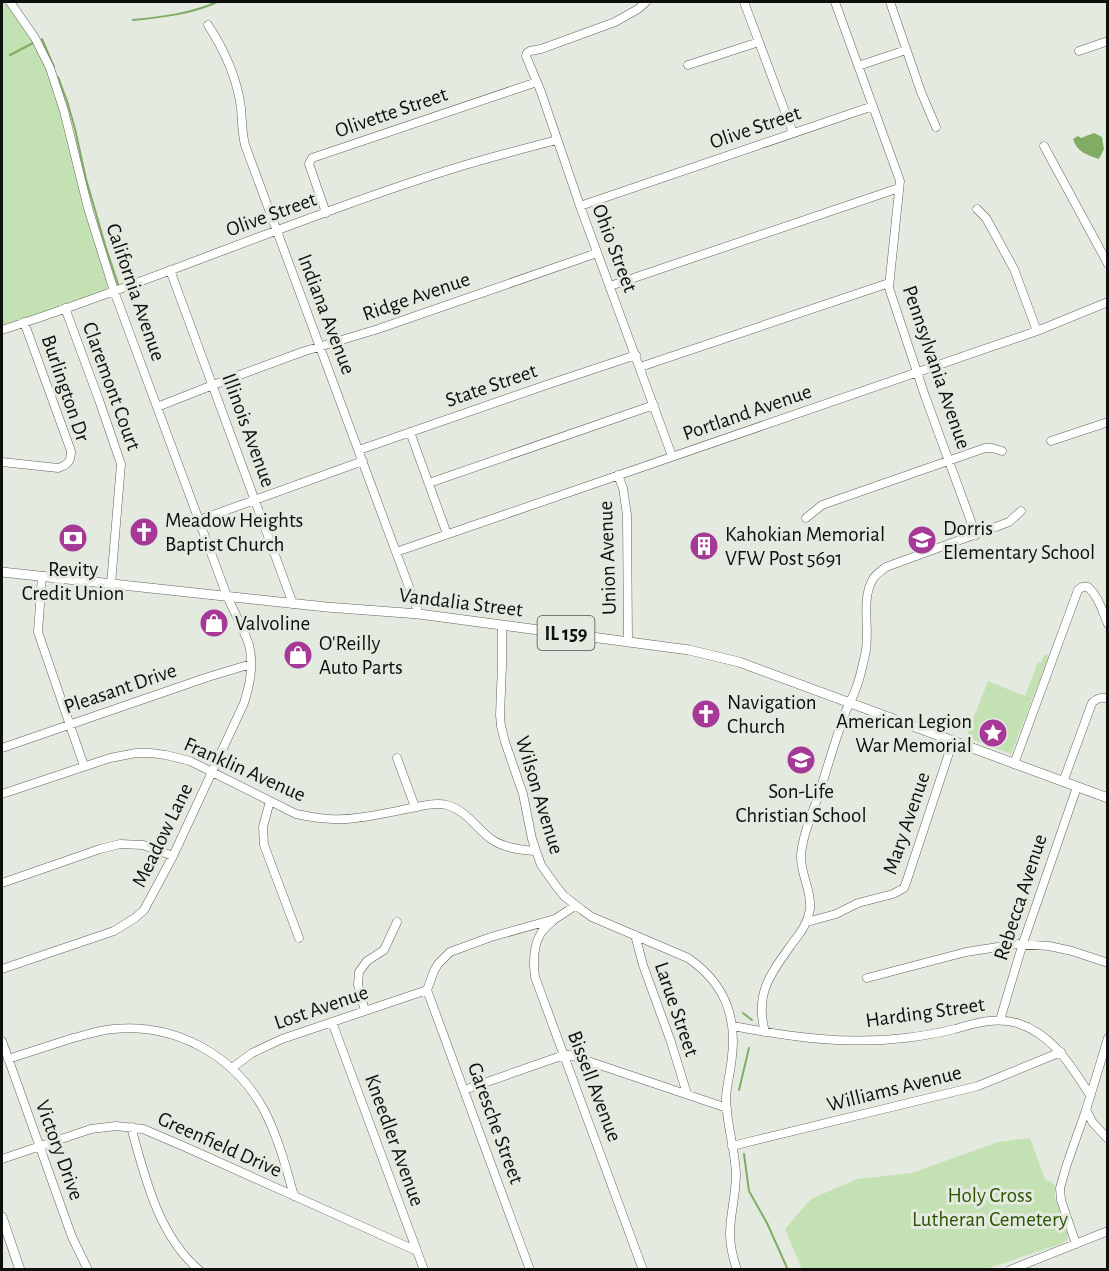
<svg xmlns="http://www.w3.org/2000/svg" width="1109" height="1271" font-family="'Alegreya Sans',sans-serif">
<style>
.green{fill:#c4e1b3}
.water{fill:#80ad63}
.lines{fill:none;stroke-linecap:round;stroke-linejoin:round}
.stream{stroke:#80ad63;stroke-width:2}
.minor-casing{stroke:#5f645c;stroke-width:9}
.major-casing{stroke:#5f645c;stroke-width:10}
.minor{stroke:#fff;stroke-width:8}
.major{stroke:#fff;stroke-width:9}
.labels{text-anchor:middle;stroke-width:6;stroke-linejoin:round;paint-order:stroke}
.shield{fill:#e4eae0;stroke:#4e514c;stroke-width:1.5}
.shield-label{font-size:20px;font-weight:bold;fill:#0e100d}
.street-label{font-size:21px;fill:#0e100d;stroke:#e4eae0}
.poi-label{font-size:21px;fill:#0e100d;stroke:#e4eae0;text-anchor:start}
.park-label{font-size:21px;fill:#2c5502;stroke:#e4eae0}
</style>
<rect width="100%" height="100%" fill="#e4eae0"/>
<!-- green -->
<path class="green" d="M2 2H10L39 45 59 96 114 291 2 329Z
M1045 654 1049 656 1011 754 966 737 988 681 1025 696 1038 662 1041 663Z
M1030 1138 1045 1179 1055 1185V1198L1068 1235V1239L1063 1243 986 1269H802L785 1229 811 1199 857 1179 912 1173 998 1142Z"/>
<!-- water -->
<path class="water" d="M1094 133 1102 137 1104 149 1099 159C1087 155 1077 152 1073 139L1078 136 1081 138Z"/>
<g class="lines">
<!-- stream -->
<path class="stream" d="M133 20C162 17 191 14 217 2
M42 39 54 67
M10 55 33 43
M58 77 67 101 75 129 86 179 106 248 118 284
M743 1013 752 1020
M739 1090 749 1048
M744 1154 749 1191 767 1223 788 1270"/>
<!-- minor casing -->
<g class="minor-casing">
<path id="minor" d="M646 2 638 9 615 22 541 49 530 51 527 53 526 56 541 92 580 206 672 456
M744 2 793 133
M835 2 900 181 889 287 890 291 925 396 976 535
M890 2 921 92 936 127
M208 25C225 51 237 77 241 108 242 120 242 133 245 145L419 614
M1079 51 1108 41
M688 65 759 42
M858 66 906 50
M1044 146 1108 264
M580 206 873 106
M977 209 986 218 1014 269 1037 331
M326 213 309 164 312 158 537 82
M170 270 293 604
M610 286 899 188
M65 308 99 400 121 464 111 584
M2 330C158 280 308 213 465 165 495 156 526 148 557 140
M640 367 889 283
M157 407 213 385 302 352 378 329 597 253
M410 432 447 534
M1051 441 1108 422
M359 450 549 384 636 355
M2 462 58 468C68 465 71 461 71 451L24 322
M618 475 623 488 627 515 628 641
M429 483 654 405
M806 518 822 505 985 448H992L1002 451
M199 520 363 461
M396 552 1037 331 1108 302
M42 576 38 632 84 766
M502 625V666L500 715 501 726 505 742 523 794 532 839 541 865 556 886 564 896 582 910 592 917 688 958C723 982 737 1014 732 1056 731 1070 727 1083 726 1097 726 1123 735 1148 736 1174 736 1195 730 1214 730 1234 730 1246 733 1258 737 1270
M2 748 208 677 251 664
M397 758 415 807
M1014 764 1078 590 1082 587H1088C1099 597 1102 611 1108 624
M1063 782 1092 703C1097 698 1101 697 1108 698
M2 794 110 758 136 753H151L166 755 190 761 296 814C316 818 335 821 356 818 374 816 392 812 411 808 423 806 435 802 447 805 466 810 476 828 491 839 504 848 520 850 535 851
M270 801 263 827 264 845 299 938
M2 883 100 849 120 844 143 845 173 856
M555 919C551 923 545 927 541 933 533 946 533 962 535 977L643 1270
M807 922 836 914 858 903 893 894 904 888 906 883 953 741
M635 935 643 965 671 1042 687 1094
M2 969 114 931 135 918 144 910 173 856 244 703C250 685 254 664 249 645 244 629 234 612 227 596L114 291 88 208 64 111 50 68 35 38 10 2
M867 978 966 952 1017 944 1049 946 1072 951 1108 963
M427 990 530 1270
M427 990 434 971 438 964 450 952 491 937 555 919 575 906
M365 1011 358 985 359 972 367 961 384 950 397 922
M1000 1020 1023 943 1077 787
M332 1022 424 1270
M733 1026C790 1037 847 1045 905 1038 922 1036 939 1033 955 1029 976 1023 995 1017 1017 1023 1053 1034 1071 1066 1090 1095
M765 1032C754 992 772 972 794 941 802 931 808 922 810 909 812 890 800 874 801 855 803 834 812 814 819 794 827 768 835 741 844 716 847 707 852 699 855 691 860 680 862 667 865 655 871 632 860 600 873 579 876 574 882 570 886 567L1009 522 1021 511
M2 1041 72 1237 88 1270
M8 1059C30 1052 51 1045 73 1038 86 1035 100 1030 113 1029 176 1023 234 1055 264 1110 278 1137 286 1167 294 1196
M232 1068 252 1053 282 1039 427 990
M464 1090 564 1055H570L727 1108
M1086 1110 1093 1123 1108 1139
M131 1127C145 1177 158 1235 199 1270
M732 1146 978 1086 1061 1052
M2 1159 91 1129 116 1126 143 1129 183 1146 417 1251
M1076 1244 1061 1200 1060 1188 1067 1164 1086 1110 1108 1038
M1010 1270 1108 1231"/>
</g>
<!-- major casing -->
<g class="major-casing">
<path id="major" d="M2 572 326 607 419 614 689 650 739 662 1108 798
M2 1217 20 1270"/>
</g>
<!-- minor -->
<use href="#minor" class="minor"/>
<!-- major -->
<use href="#major" class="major"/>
</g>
<!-- icons -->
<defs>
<g id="church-disc" transform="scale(1.5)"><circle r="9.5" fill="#a63897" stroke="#e4eae0"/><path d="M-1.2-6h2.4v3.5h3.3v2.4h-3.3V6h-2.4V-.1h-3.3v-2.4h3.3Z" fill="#fff"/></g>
<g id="bank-disc" transform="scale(1.5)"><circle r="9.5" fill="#a63897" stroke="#e4eae0"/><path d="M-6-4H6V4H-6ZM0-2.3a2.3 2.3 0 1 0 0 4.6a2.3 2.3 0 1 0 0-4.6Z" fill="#fff"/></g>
<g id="school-disc" transform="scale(1.5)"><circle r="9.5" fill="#a63897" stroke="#e4eae0"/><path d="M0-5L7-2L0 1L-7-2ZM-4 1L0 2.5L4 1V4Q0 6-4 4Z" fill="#fff"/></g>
<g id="building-disc" transform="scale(1.5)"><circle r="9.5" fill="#a63897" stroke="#e4eae0"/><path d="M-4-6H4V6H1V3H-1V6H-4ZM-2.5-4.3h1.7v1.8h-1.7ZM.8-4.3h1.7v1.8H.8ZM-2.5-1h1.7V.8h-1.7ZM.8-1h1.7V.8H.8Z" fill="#fff"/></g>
<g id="shop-disc" transform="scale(1.5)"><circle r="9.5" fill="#a63897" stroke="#e4eae0"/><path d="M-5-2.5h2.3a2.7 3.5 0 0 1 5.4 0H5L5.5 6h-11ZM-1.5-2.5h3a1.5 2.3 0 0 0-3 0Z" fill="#fff"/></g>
<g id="sight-disc" transform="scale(1.5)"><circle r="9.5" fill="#a63897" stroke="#e4eae0"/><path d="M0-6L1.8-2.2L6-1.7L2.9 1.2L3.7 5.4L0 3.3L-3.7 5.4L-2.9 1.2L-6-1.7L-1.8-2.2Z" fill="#fff"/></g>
</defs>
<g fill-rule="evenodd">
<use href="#church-disc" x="144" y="532"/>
<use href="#bank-disc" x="73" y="538"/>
<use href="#school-disc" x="922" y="540"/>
<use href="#building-disc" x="704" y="546"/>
<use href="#shop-disc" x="214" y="623"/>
<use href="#shop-disc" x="298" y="655"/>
<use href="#church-disc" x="706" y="714"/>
<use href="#sight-disc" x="993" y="733"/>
<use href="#school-disc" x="801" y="760"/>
</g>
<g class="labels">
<!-- shield labels -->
<rect class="shield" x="537.5" y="616" width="57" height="34" rx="4.5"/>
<g class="shield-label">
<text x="566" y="640">IL 159</text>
</g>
<!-- street labels -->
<g class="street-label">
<text transform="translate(391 112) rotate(-19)" y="7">Olivette Street</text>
<text transform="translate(755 127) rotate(-19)" y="7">Olive Street</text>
<text transform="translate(271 214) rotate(-20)" y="7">Olive Street</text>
<text transform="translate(615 248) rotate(69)" y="7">Ohio Street</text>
<text transform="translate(136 292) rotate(71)" y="7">California Avenue</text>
<text transform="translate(416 296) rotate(-19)" y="7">Ridge Avenue</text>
<text transform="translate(327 314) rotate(69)" y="7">Indiana Avenue</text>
<text transform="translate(937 367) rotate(71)" y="7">Pennsylvania Avenue</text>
<text transform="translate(491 385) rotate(-19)" y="7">State Street</text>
<text transform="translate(112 386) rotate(70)" y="7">Claremont Court</text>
<text transform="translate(66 388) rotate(71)" y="7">Burlington Dr</text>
<text transform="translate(747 412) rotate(-19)" y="7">Portland Avenue</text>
<text transform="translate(249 430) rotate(70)" y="7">Illinois Avenue</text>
<text transform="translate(607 558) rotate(-92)" y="7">Union Avenue</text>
<text transform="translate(461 602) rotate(7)" y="7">Vandalia Street</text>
<text transform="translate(120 688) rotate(-19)" y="7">Pleasant Drive</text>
<text transform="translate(245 769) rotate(24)" y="7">Franklin Avenue</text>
<text transform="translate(540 795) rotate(73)" y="7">Wilson Avenue</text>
<text transform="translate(906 823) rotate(-71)" y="7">Mary Avenue</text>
<text transform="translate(162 835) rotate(-64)" y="7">Meadow Lane</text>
<text transform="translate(1020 897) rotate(-72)" y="7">Rebecca Avenue</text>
<text transform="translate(321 1007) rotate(-19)" y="7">Lost Avenue</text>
<text transform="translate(677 1009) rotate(71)" y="7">Larue Street</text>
<text transform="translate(925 1012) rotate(-8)" y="7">Harding Street</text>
<text transform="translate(595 1086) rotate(69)" y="7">Bissell Avenue</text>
<text transform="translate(894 1088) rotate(-14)" y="7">Williams Avenue</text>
<text transform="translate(496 1123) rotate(70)" y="7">Garesche Street</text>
<text transform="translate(395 1140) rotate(70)" y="7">Kneedler Avenue</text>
<text transform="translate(220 1144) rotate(24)" y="7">Greenfield Drive</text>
<text transform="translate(60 1150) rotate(70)" y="7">Victory Drive</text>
</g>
<!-- poi labels -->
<g class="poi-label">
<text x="165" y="527">Meadow Heights<tspan x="165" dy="24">Baptist Church</tspan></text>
<text x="943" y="535">Dorris<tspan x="943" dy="24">Elementary School</tspan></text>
<text x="725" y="541">Kahokian Memorial<tspan x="725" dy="24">VFW Post 5691</tspan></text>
<text x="73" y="576" text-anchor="middle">Revity<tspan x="73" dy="24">Credit Union</tspan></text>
<text x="235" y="630">Valvoline</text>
<text x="319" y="650">O'Reilly<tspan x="319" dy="24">Auto Parts</tspan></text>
<text x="727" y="709">Navigation<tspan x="727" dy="24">Church</tspan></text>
<text x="972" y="728" text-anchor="end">American Legion<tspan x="972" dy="24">War Memorial</tspan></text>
<text x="801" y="798" text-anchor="middle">Son-Life<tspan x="801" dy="24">Christian School</tspan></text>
</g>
<!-- park labels -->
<g class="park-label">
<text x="990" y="1202">Holy Cross<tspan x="990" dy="24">Lutheran Cemetery</tspan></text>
</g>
</g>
<!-- border -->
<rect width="1109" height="1271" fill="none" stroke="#0e100d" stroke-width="6"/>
</svg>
